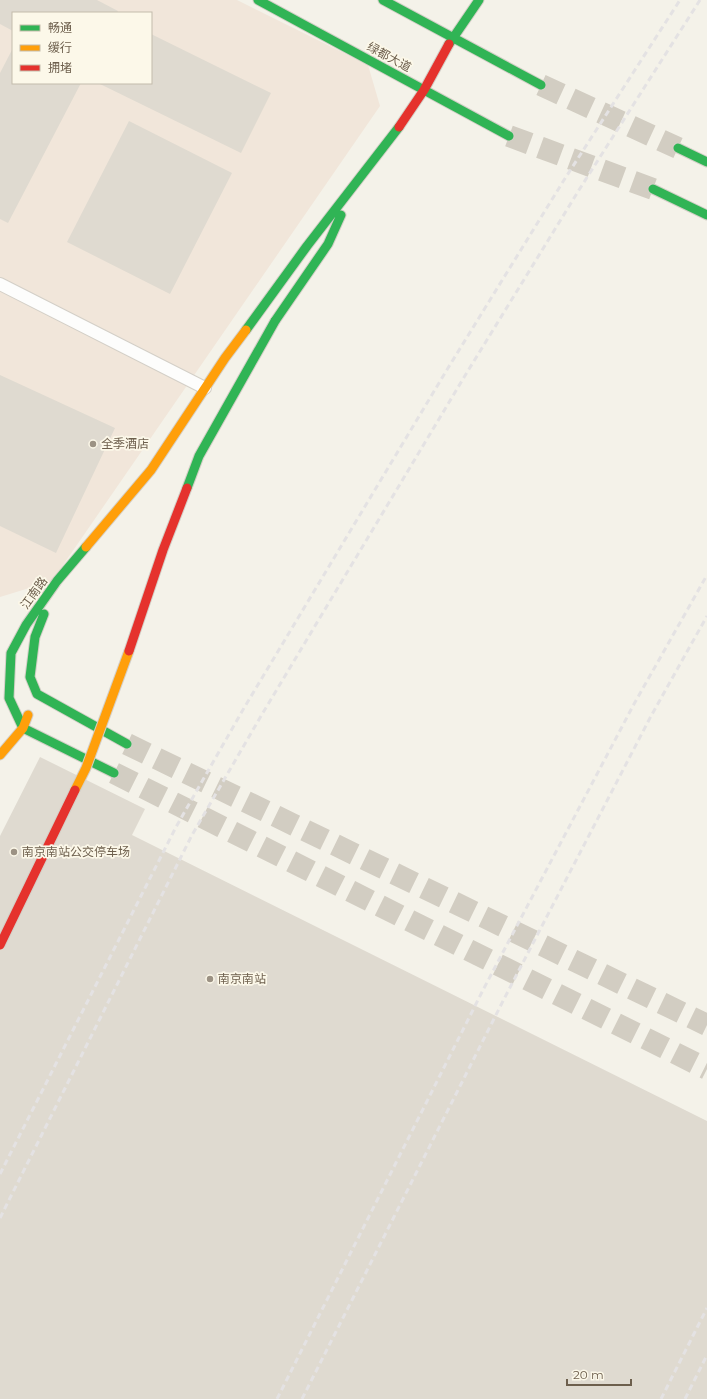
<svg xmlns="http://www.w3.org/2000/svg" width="707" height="1399" font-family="Montserrat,'Noto Sans SC',sans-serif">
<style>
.commercial{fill:#f1e6da;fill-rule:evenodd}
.building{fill:#dfdad0}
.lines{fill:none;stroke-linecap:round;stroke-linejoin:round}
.secondary-tunnel{stroke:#d2cdc2;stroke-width:22;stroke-dasharray:22 11;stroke-linecap:butt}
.lane-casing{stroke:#d3cfc7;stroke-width:14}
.fast-casing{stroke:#d4cfc7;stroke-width:11}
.slow-casing{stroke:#d4cfc7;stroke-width:11}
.jam-casing{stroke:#d4cfc7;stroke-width:11}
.lane{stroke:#fdfdfc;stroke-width:12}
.fast{stroke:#30b455;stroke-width:9}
.slow{stroke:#ff9f0a;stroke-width:9}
.jam{stroke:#e5322d;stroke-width:9}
.rail{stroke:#e4e2e3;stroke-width:3;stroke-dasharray:6 4;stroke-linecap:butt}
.fast-bridge-casing{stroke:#d4cfc7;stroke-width:11;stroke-linecap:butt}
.slow-bridge-casing{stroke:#d4cfc7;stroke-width:11;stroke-linecap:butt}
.jam-bridge-casing{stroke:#d4cfc7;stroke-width:11;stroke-linecap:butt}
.fast-bridge{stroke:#30b455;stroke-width:9}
.slow-bridge{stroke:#ff9f0a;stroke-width:9}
.jam-bridge{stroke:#e5322d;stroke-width:9}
.poi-dot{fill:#9c9284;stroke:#fcf8e9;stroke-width:1.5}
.labels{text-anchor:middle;stroke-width:3.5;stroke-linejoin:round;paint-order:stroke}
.street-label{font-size:12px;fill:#6d5f4d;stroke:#fcf8e9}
.poi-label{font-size:12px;fill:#6d5f4d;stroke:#fcf8e9;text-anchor:start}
</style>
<rect width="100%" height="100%" fill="#f4f2e9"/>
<!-- commercial -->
<path class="commercial" d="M0 0H237L368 65 380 106 52 581 0 597ZM13 13H151V83H13Z"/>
<!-- building -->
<path class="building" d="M0 0H97L118 11 117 13H13V31L0 24Z
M151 34 271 93 241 153 100 84 101 83H151Z
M13 48V83H81L8 223 0 219V73Z
M129 121 232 173 170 294 67 242Z
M0 375 115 428 56 553 0 526Z
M40 757 145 809 132 835 707 1121V1399H0V836Z"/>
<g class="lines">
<!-- secondary-tunnel -->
<path class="secondary-tunnel" d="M541 85 678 148
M509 136 653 189
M127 744 707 1025
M114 773 707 1069"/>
<!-- lane casing -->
<g class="lane-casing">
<path id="lane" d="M0 284 205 388"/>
</g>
<!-- fast casing -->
<g class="fast-casing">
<path id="fast" d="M258 0 509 136
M383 0 541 85
M449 44 479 0
M678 148 707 162
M653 189 707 215
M275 321 328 244 341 215
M246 330 307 246 399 127
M86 547 57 581 26 625 11 653 9 698 23 728 114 773
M44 614 35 637 30 677 37 694 127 744"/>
</g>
<!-- slow casing -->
<g class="slow-casing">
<path id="slow" d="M86 547 151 470 225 358 246 330
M0 755 23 728 28 715"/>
</g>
<!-- jam casing -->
<g class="jam-casing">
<path id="jam" d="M399 127 424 90 449 44"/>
</g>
<!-- lane -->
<use href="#lane" class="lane"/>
<!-- fast -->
<use href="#fast" class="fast"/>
<!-- slow -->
<use href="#slow" class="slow"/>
<!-- jam -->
<use href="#jam" class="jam"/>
<!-- rail -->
<path class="rail" d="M0 1174 176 827 244 708 448 368 564 180 680 0
M0 1218 192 835 261 716 466 374 579 190 700 0
M277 1399 483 990 634 704 707 575
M302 1399 504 999 651 716 707 616
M661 1399 707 1308
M685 1399 707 1355"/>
<!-- fast-bridge casing -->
<g class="fast-bridge-casing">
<path id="fast-bridge" d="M187 488 199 456 275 321"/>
</g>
<!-- slow-bridge casing -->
<g class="slow-bridge-casing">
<path id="slow-bridge" d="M75 790 86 768 129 651"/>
</g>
<!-- jam-bridge casing -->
<g class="jam-bridge-casing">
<path id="jam-bridge" d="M129 651 163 550 187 488
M0 945 75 790"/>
</g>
<!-- fast-bridge -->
<use href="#fast-bridge" class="fast-bridge"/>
<!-- slow-bridge -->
<use href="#slow-bridge" class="slow-bridge"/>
<!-- jam-bridge -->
<use href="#jam-bridge" class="jam-bridge"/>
</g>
<!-- markers -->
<g class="poi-dot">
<circle cx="93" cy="444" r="4"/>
<circle cx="14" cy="852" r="4"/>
<circle cx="210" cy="979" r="4"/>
</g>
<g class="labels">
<!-- street labels -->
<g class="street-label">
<text transform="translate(389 57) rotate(28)" y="4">绿都大道</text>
<text transform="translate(34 593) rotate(-54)" y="4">江南路</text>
</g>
<!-- poi labels -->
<g class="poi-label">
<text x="101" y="448">全季酒店</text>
<text x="22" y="856">南京南站公交停车场</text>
<text x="218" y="983">南京南站</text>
</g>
</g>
<!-- legend -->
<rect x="12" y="12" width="140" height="72" fill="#fcf8e9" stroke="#c3bbab"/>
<rect x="20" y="25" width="20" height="6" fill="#30b455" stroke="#c3bbab"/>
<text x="48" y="32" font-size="12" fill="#6d5f4d">畅通</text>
<rect x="20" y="45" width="20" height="6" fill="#ff9f0a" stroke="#c3bbab"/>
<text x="48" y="52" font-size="12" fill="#6d5f4d">缓行</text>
<rect x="20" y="65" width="20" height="6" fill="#e5322d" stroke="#c3bbab"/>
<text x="48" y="72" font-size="12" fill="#6d5f4d">拥堵</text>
<!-- scale -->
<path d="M567 1379v6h64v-6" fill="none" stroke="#6d5f4d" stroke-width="2"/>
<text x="573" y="1379" font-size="12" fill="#6d5f4d" stroke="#fcf8e9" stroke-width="3" paint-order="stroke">20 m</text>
</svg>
